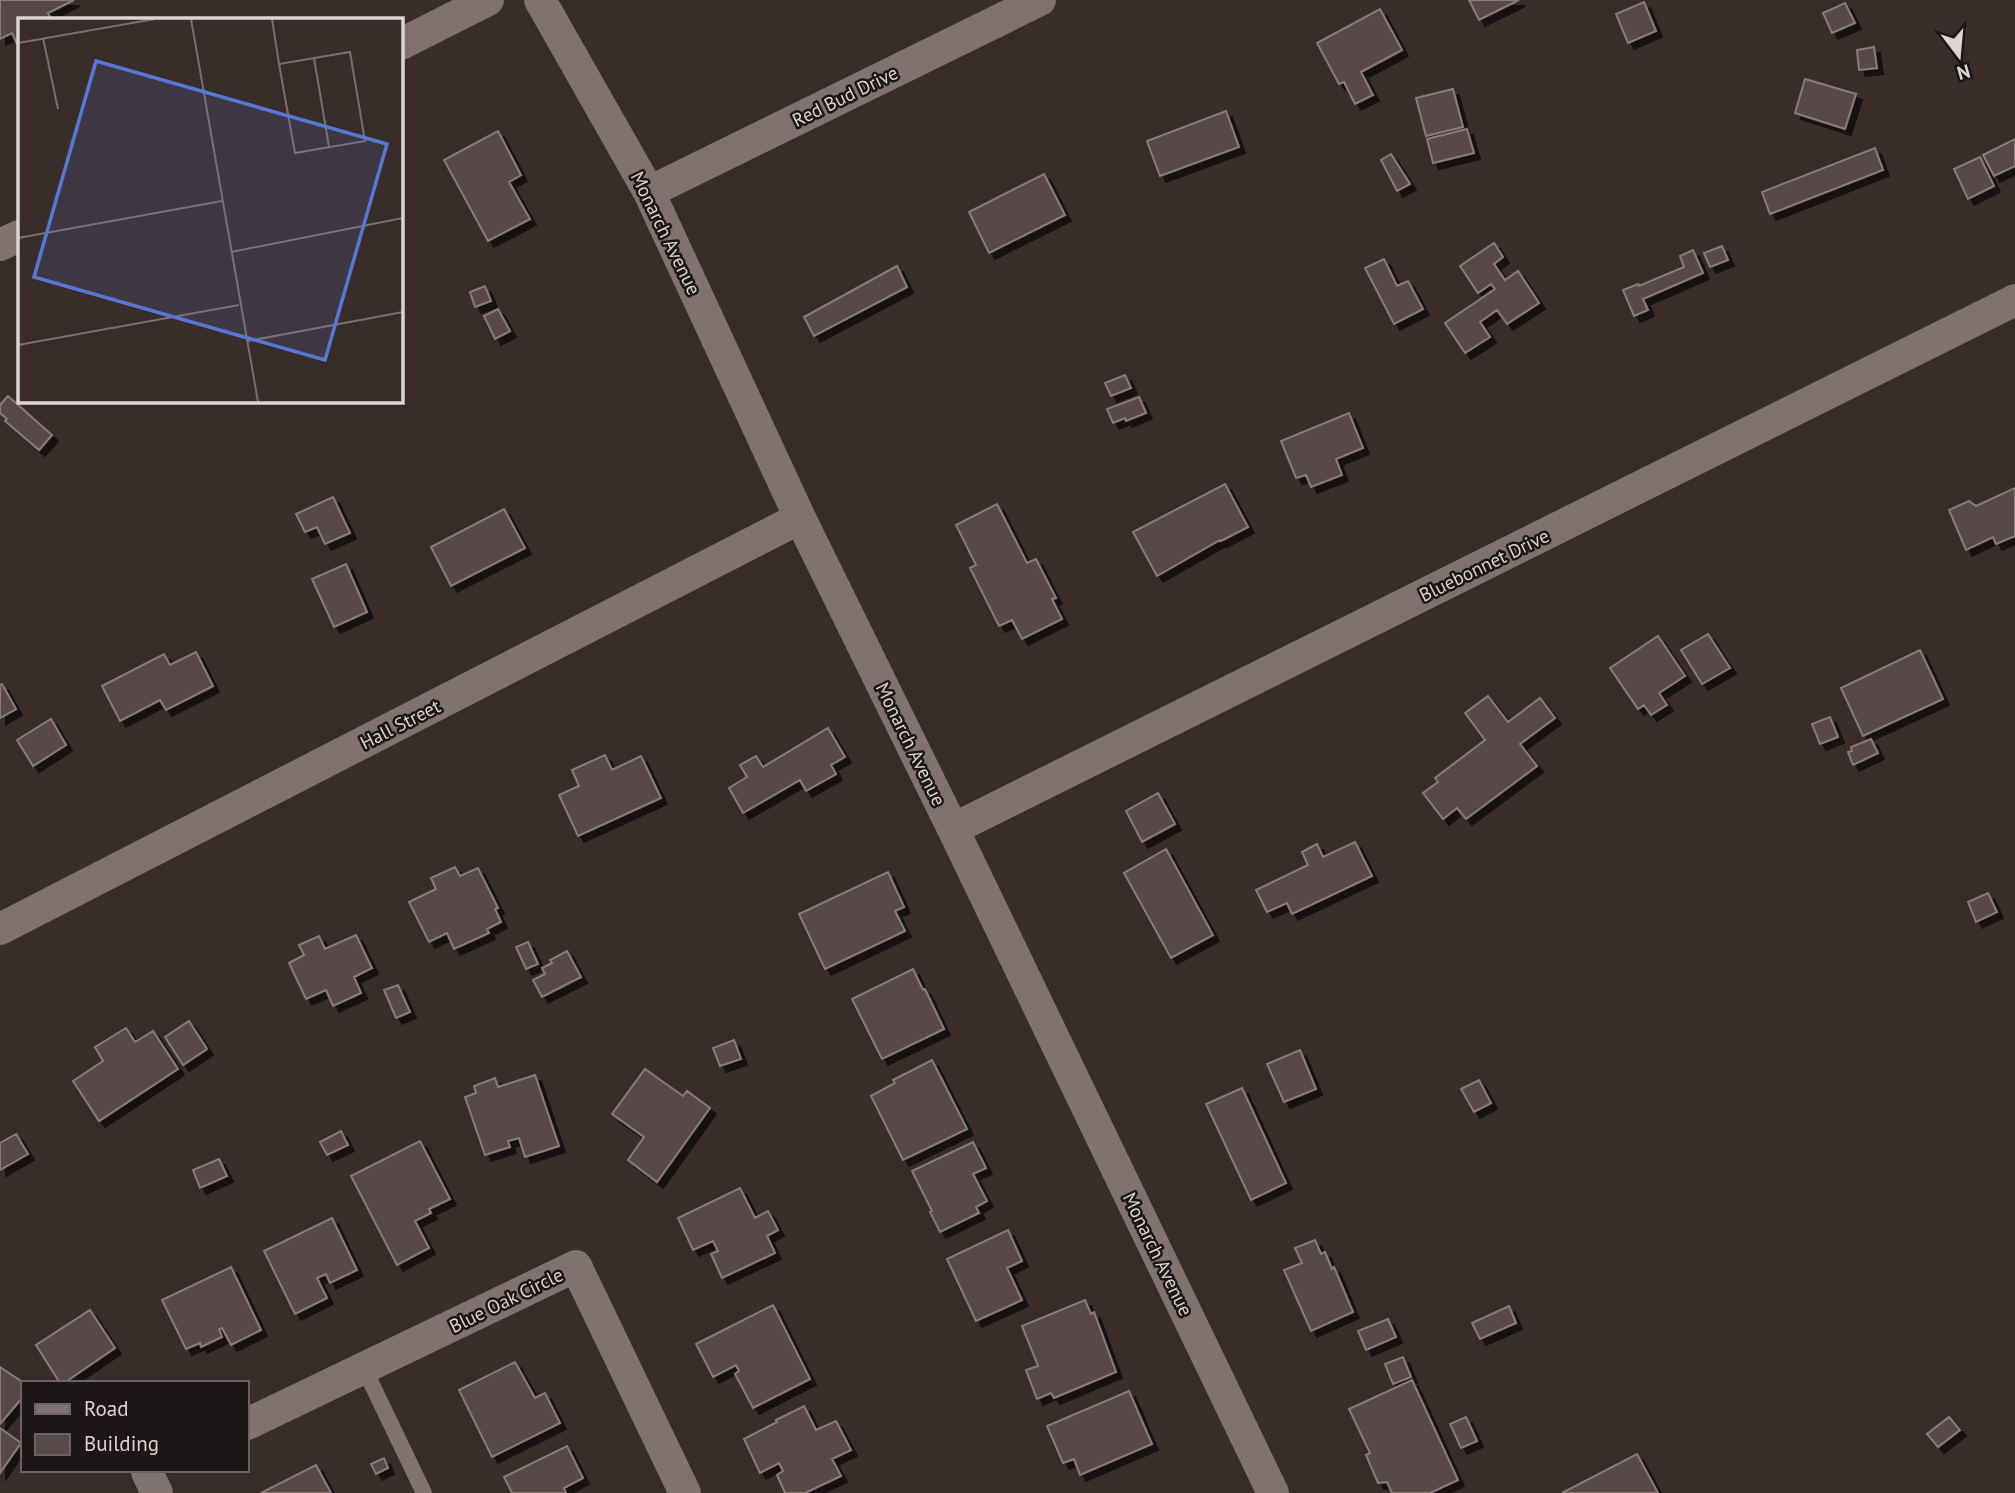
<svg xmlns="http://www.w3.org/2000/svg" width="2015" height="1493" font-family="'PT Sans',sans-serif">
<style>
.building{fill:#574a47;stroke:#897b77;stroke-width:2;filter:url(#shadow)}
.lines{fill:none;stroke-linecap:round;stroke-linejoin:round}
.lane{stroke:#80726e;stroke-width:16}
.street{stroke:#80726e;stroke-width:32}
.labels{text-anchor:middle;stroke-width:5;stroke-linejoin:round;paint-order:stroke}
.street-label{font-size:19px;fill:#ddd5d3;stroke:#1c1716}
.inset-road{fill:none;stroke:#7b706e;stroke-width:2}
.view{fill:#5776d6;fill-opacity:0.15;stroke:#5776d6;stroke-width:3.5}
.inset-edge{fill:none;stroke:#ddd5d3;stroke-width:3.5}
</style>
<defs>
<filter id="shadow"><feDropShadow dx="6" dy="6" stdDeviation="0" flood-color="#0009"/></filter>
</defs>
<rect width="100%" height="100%" fill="#392d2a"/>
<!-- building -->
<path class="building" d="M0 0H74L48 13 51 19H19V43L17 44 12 33 0 39Z
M1469 0H1519L1479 20Z
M1644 2 1656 31 1628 43 1616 14Z
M1845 3 1855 23 1832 33 1823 13Z
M1380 9 1402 50 1361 72 1373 95 1355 104 1344 82 1339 84 1317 43Z
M1874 47 1877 68 1859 70 1857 50Z
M1805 79 1856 94 1845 129 1795 113Z
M1453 89 1463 127 1426 136 1416 98Z
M1226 111 1239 147 1160 176 1147 141Z
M1467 129 1474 153 1433 163 1427 139Z
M498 131 521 175 509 182 530 219 488 241 444 160Z
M2015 139V166L1994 176 1983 155Z
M1875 148 1883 170 1770 214 1762 192Z
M1391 154 1410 184 1397 191 1381 160Z
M1980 157 1994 186 1968 199 1954 169Z
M1044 174 1065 215 989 253 969 212Z
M1494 243 1503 257 1494 264 1505 280 1518 271 1539 303 1507 324 1497 310 1480 322 1490 337 1465 353 1445 323 1495 289 1491 284 1478 293 1460 266Z
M1722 246 1728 260 1710 267 1704 253Z
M1693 250 1703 273 1643 299 1648 310 1634 316 1623 290 1638 284 1639 286 1684 267 1680 256Z
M1384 259 1397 286 1408 281 1423 309 1394 324 1365 268Z
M897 266 907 287 814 336 804 317Z
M485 286 491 301 475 307 470 292Z
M498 309 510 331 495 339 484 316Z
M1125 375 1131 388 1111 396 1105 383Z
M8 396 52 435 39 450 5 421 7 419 0 413V405Z
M1139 397 1146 413 1126 421 1125 418 1113 423 1107 409Z
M1349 413 1363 448 1336 459 1342 475 1311 487 1306 475 1296 478 1281 441Z
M1225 484 1248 527 1221 541 1220 540 1157 576 1133 532Z
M2015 488V536L1996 544 1993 537 1966 550 1949 510 1969 501 1976 506Z
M333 497 350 533 325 544 317 527 305 532 296 514Z
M997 504 1027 563 1036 559 1056 598 1052 599 1062 619 1022 639 1012 620 999 626 970 568 976 565 956 525Z
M504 509 525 548 451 586 431 547Z
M346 564 367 612 334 627 312 579Z
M1708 634 1730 668 1702 684 1681 650Z
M1658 636 1685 676 1659 693 1667 705 1651 715 1644 705 1638 709 1610 668Z
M1920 650 1943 699 1863 736 1841 688Z
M196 652 213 686 166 710 160 700 120 721 102 686 164 654 170 665Z
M2 684 16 709 0 718V685Z
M1488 696 1508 722 1540 698 1555 718 1520 744 1537 766 1466 819 1457 808 1443 819 1423 793 1438 782 1435 778 1485 740 1465 713Z
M1830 717 1838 737 1820 744 1812 724Z
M51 719 66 745 33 766 17 740Z
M828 728 845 757 831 765 836 774 806 791 800 780 743 813 729 788 747 777 740 765 756 756 763 767Z
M1871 739 1878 753 1853 765 1848 752 1852 751 1851 747Z
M605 755 612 770 641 756 661 798 578 836 559 795 579 786 572 770Z
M1158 793 1175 824 1142 842 1126 811Z
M1355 842 1372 876 1292 914 1287 903 1267 912 1256 890 1308 865 1302 852 1317 844 1323 857Z
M1166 849 1213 935 1171 958 1124 873Z
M455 867 460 876 478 868 498 908 495 909 501 922 487 929 489 933 454 949 447 933 429 942 409 902 436 889 431 878Z
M888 872 904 907 895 911 905 931 825 969 799 914Z
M1988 893 1997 912 1976 922 1968 902Z
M356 935 372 968 354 977 361 993 333 1006 326 990 306 999 289 963 304 955 299 945 319 936 325 949Z
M528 942 538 964 526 969 516 947Z
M567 951 581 977 542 997 533 980 545 974 542 968 552 963 550 960Z
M913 969 923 990 925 989 944 1029 882 1059 852 999Z
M398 985 410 1012 396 1018 384 990Z
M189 1021 207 1049 183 1065 165 1037Z
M126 1028 135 1042 153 1031 178 1069 99 1121 73 1081 103 1061 95 1047Z
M734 1040 741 1059 720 1066 713 1048Z
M1300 1050 1316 1089 1284 1102 1267 1064Z
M932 1060 967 1129 903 1160 871 1096 895 1083 893 1080Z
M645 1069 683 1096 687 1091 710 1108 657 1182 628 1160 644 1137 612 1114Z
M535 1075 559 1146 525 1157 519 1138 508 1141 510 1147 485 1155 465 1097 476 1093 474 1086 495 1078 498 1087Z
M1479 1080 1491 1103 1474 1112 1461 1089Z
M1242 1088 1286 1183 1251 1200 1206 1104Z
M341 1131 348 1145 327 1155 320 1142Z
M16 1134 28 1154 0 1170V1143Z
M420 1141 450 1199 429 1209 431 1213 415 1221 429 1248 397 1265 351 1176Z
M973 1142 986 1168 973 1174 987 1201 976 1207 979 1213 940 1232 930 1212 932 1211 912 1171Z
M219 1159 227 1176 200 1188 193 1170Z
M740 1188 755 1218 768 1211 778 1230 767 1236 775 1253 722 1278 711 1254 718 1251 713 1241 693 1250 678 1218Z
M332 1218 357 1270 330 1283 326 1274 317 1278 327 1298 295 1314 264 1251Z
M1008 1230 1022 1261 1007 1268 1022 1300 976 1321 947 1259Z
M1315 1240 1321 1254 1325 1252 1332 1269 1334 1267 1353 1312 1311 1331 1284 1270 1302 1263 1295 1248Z
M231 1267 261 1330 231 1345 222 1328 219 1329 222 1337 201 1347 200 1343 186 1349 162 1300Z
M1085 1300 1091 1314 1094 1312 1116 1372 1054 1398 1051 1393 1037 1399 1026 1370 1038 1366 1022 1326Z
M773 1305 810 1379 753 1408 735 1374 739 1371 736 1365 713 1377 696 1344Z
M1509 1306 1516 1323 1480 1339 1472 1323Z
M90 1310 115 1348 64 1383H60L36 1345Z
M1388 1319 1396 1337 1366 1350 1358 1331Z
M1403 1357 1411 1377 1393 1384 1385 1364Z
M515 1362 535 1398 545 1393 560 1423 492 1457 459 1390Z
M0 1367 24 1383 23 1397 0 1424Z
M1412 1380 1458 1480 1430 1493H1392L1387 1482 1378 1483 1366 1455 1370 1453 1349 1409Z
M1129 1391 1152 1444 1080 1475 1074 1459 1063 1463 1047 1426Z
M804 1406 816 1430 836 1421 851 1450 832 1459 841 1476 805 1493H785L777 1475 783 1471 779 1463 760 1473 744 1439 777 1422 776 1420Z
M1466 1417 1477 1441 1461 1448 1450 1424Z
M1949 1417 1960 1430 1938 1447 1927 1434Z
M0 1428 21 1443 0 1473Z
M567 1446 583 1478 564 1488 566 1493H512L504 1477Z
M1637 1454 1658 1493H1562Z
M384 1458 388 1468 376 1474 371 1464Z
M316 1465 331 1493H261Z"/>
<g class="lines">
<!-- lane -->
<path class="lane" d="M364 1368 424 1493"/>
<!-- street -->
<path class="street" d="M540 0 649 192 800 518 953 829 1273 1493
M401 44 488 0
M649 192 1040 0
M0 245 19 236
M953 829 2015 300
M0 929 800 518
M247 1424 576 1266 685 1493
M149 1470 147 1472 157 1493"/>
</g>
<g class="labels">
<!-- street labels -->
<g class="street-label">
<text transform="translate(845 96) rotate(-26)" y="7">Red Bud Drive</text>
<text transform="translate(666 233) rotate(64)" y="7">Monarch Avenue</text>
<text transform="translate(1484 565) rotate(-26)" y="7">Bluebonnet Drive</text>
<text transform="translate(400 724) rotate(-27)" y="7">Hall Street</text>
<text transform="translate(911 744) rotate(64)" y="7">Monarch Avenue</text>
<text transform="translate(1158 1254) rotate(64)" y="7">Monarch Avenue</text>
<text transform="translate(506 1300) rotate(-26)" y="7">Blue Oak Circle</text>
</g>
</g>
<!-- overview -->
<g transform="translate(18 18)">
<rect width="385" height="385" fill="#392d2a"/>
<path class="inset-road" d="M173 1 240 384M254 1 261 46M25 20 40 91M0 25 137 1M332 34 347 123 277 135 261 46ZM296 40 311 129M0 220 204 183M213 234 385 200M230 323 385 294M0 327 221 287"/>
<path class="view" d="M78 43 369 126 307 342 16 259Z"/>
<rect width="385" height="385" class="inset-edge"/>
</g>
<!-- legend -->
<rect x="21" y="1381" width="228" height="91" fill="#1c1716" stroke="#696362" stroke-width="2"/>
<rect x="35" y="1404" width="35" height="10" fill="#80726e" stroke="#696362" stroke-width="2"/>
<text x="84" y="1416" font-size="21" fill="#ddd5d3">Road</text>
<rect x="35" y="1434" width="35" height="21" fill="#574a47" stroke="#696362" stroke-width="2"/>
<text x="84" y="1451" font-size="21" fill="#ddd5d3">Building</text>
<!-- north arrow -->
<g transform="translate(1959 56) rotate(164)" stroke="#1c1716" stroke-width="5" paint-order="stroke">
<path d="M0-5L12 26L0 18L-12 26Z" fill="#ddd5d3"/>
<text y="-10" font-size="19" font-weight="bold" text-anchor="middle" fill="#ddd5d3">N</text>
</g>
</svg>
